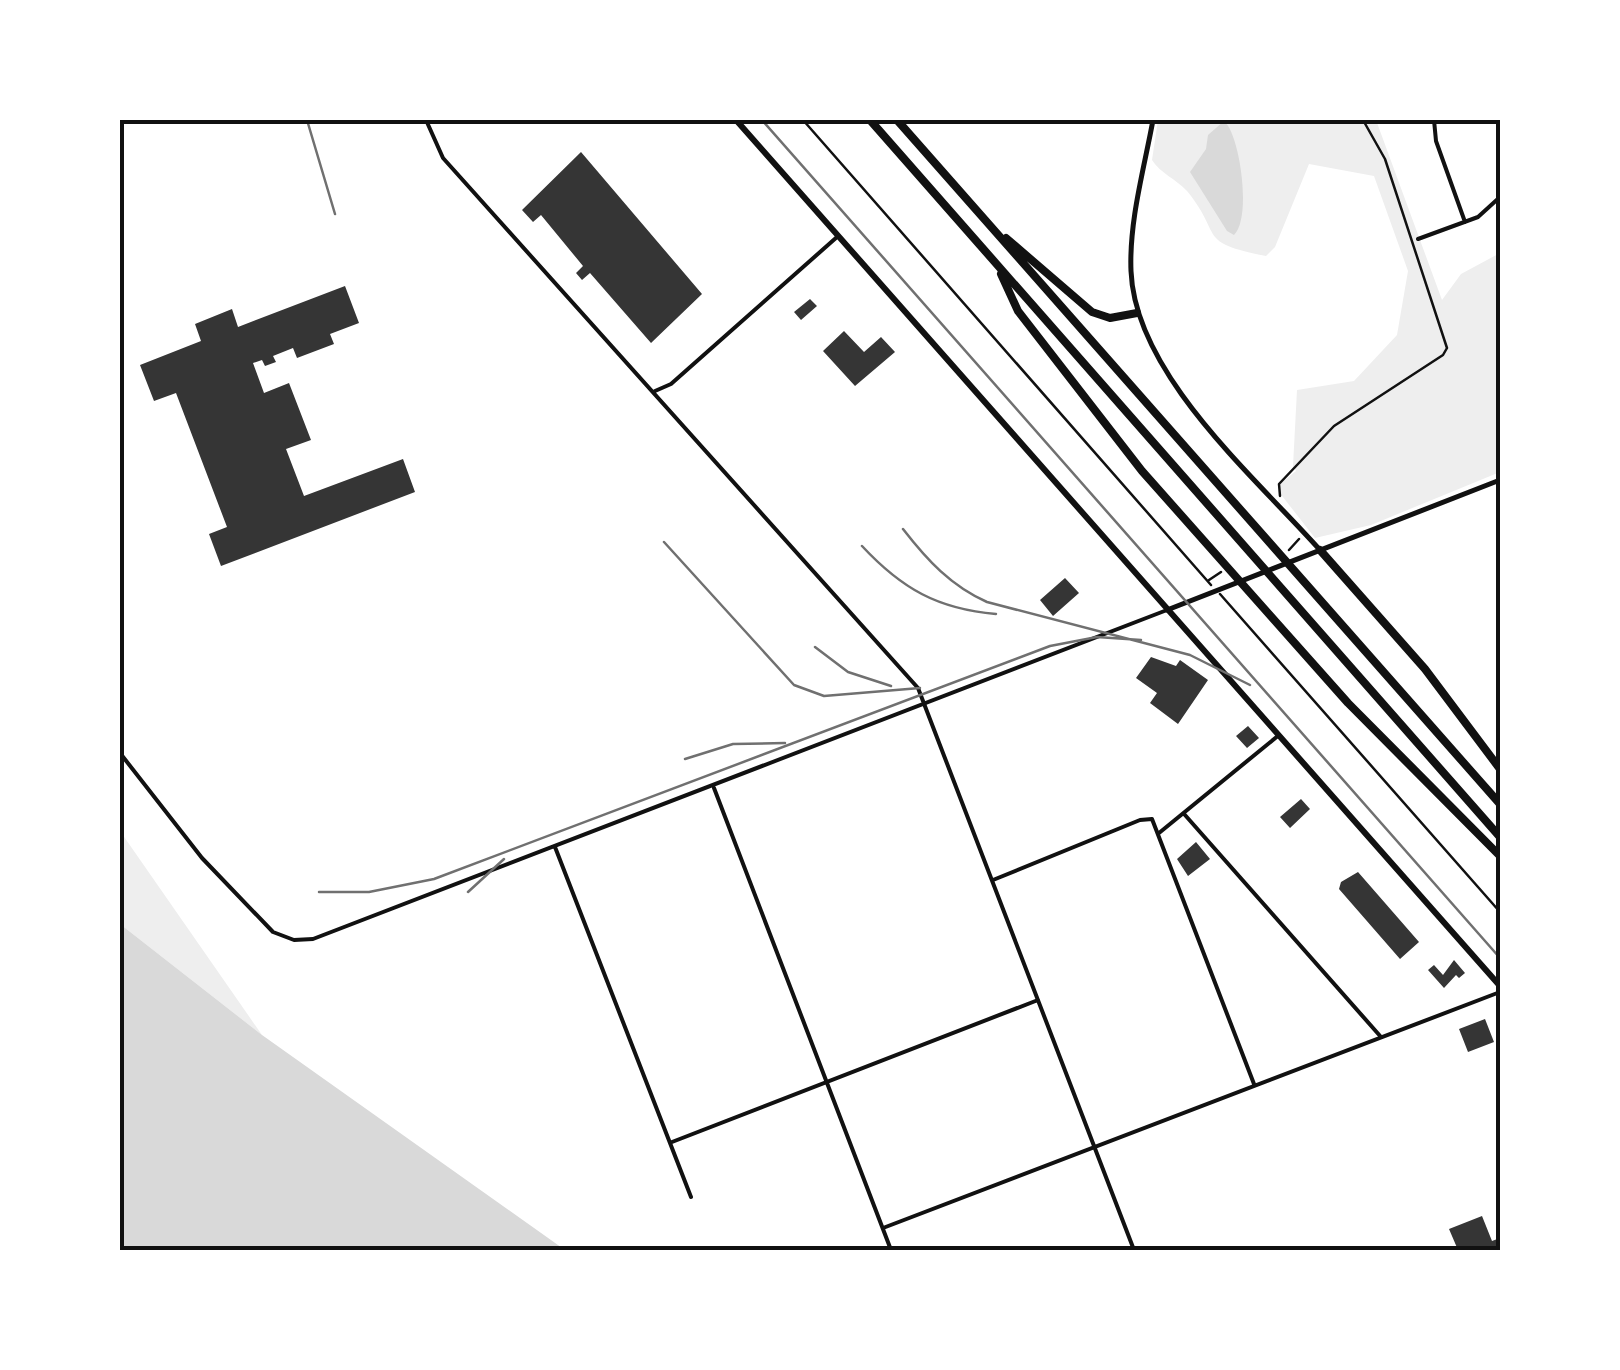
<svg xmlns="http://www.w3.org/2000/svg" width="1620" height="1370" font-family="Quicksand,sans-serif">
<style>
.green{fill:#eee}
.water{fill:#d9d9d9}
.building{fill:#353535}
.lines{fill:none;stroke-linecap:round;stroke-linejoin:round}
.path{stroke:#111;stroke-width:2.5}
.minor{stroke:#111;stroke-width:4}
.tertiary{stroke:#111;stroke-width:5}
.secondary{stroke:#111;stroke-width:6}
.motorway{stroke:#111;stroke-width:8}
.rail{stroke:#707070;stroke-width:2.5}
.neatline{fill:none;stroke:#111;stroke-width:4}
</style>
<rect width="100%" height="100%" fill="#fff"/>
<!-- green -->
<path class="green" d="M1158 120H1376L1442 300 1461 274 1500 253V472L1371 525 1315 538 1279 492 1281 483 1296 471 1293 466 1297 390 1354 381 1397 335 1408 271 1374 176 1309 164 1275 247 1266 256C1195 242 1224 236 1187 191 1176 179 1160 173 1152 160Z
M120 831 262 1035 120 924Z"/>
<!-- water -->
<path class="water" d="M1224 121C1240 134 1252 218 1234 235L1227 231 1190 172 1206 149 1208 135Z
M120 924 262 1035 565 1250H120Z"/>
<!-- building -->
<path class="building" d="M581 152 702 294 651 343 590 273 582 280 576 273 583 266 541 215 533 222 522 210Z
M345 286 359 323 330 334 334 344 297 358 293 348 273 356 276 362 265 366 262 360 253 363 264 393 289 383 311 440 286 449 304 496 403 459 415 492 221 566 209 534 227 527 176 393 154 401 140 365 201 341 195 324 232 309 238 327Z
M810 299 817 306 801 320 794 312Z
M844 331 864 352 881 337 895 352 855 386 823 351Z
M1065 578 1079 593 1053 616 1040 600Z
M1151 657 1176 666 1180 660 1208 680 1178 724 1150 703 1157 693 1136 678Z
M1248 726 1259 738 1247 748 1236 736Z
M1301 799 1310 809 1290 828 1280 817Z
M1196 842 1210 859 1188 876 1177 859Z
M1358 872 1419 942 1400 959 1339 889 1341 882Z
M1454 960 1465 973 1459 978 1456 975 1444 988 1428 970 1434 965 1443 975Z
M1485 1019 1494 1042 1468 1052 1459 1029Z
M1482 1216 1492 1241 1500 1238V1250H1458L1449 1229Z"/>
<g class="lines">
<!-- path -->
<path class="path" d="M803 120 1211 585
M1280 496 1279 484 1334 426 1443 355 1447 348 1385 159 1363 120
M1289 550 1299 539
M1209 580 1221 572
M1220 594 1500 912"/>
<!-- minor -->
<path class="minor" d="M426 120 443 158 918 688 1134 1250
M1434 120 1436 141 1465 222
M1418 239 1478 217 1500 197
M655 391 671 384 837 237
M120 753 202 858 273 932 294 940 313 939 1167 610
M714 788 891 1250
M1185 815 1381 1037
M1159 833 1279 735
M555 847 691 1197
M993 880 1140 820 1152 819 1254 1084
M672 1142 1038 1000
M883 1228 1500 992"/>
<!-- tertiary -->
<path class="tertiary" d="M1153 120C1144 169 1129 221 1131 271 1135 374 1254 476 1320 550
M1167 610 1500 480"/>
<!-- secondary -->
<path class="secondary" d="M736 120 1500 986"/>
<!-- motorway -->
<path class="motorway" d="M870 120 1500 837
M897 120 1500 804
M1006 238 1092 312 1110 318 1137 313
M1001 274 1018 311 1142 471 1348 703 1500 856
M1320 550 1425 669 1500 769"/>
<!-- rail -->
<path class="rail" d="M307 120 335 214
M762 120 1500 958
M903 529C927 560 951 586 987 602L1190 655 1250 685
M664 542 794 685 824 696 920 688
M862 546C902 589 938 609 996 614
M815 647 848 672 891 686
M685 759 733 744 785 743
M319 892H369L434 879 1050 646 1097 637 1141 640
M468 892 504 859"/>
</g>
<!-- border -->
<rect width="1620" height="1370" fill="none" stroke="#ffffff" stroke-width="245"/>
<rect x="122" y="122" width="1376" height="1126" class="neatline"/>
</svg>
